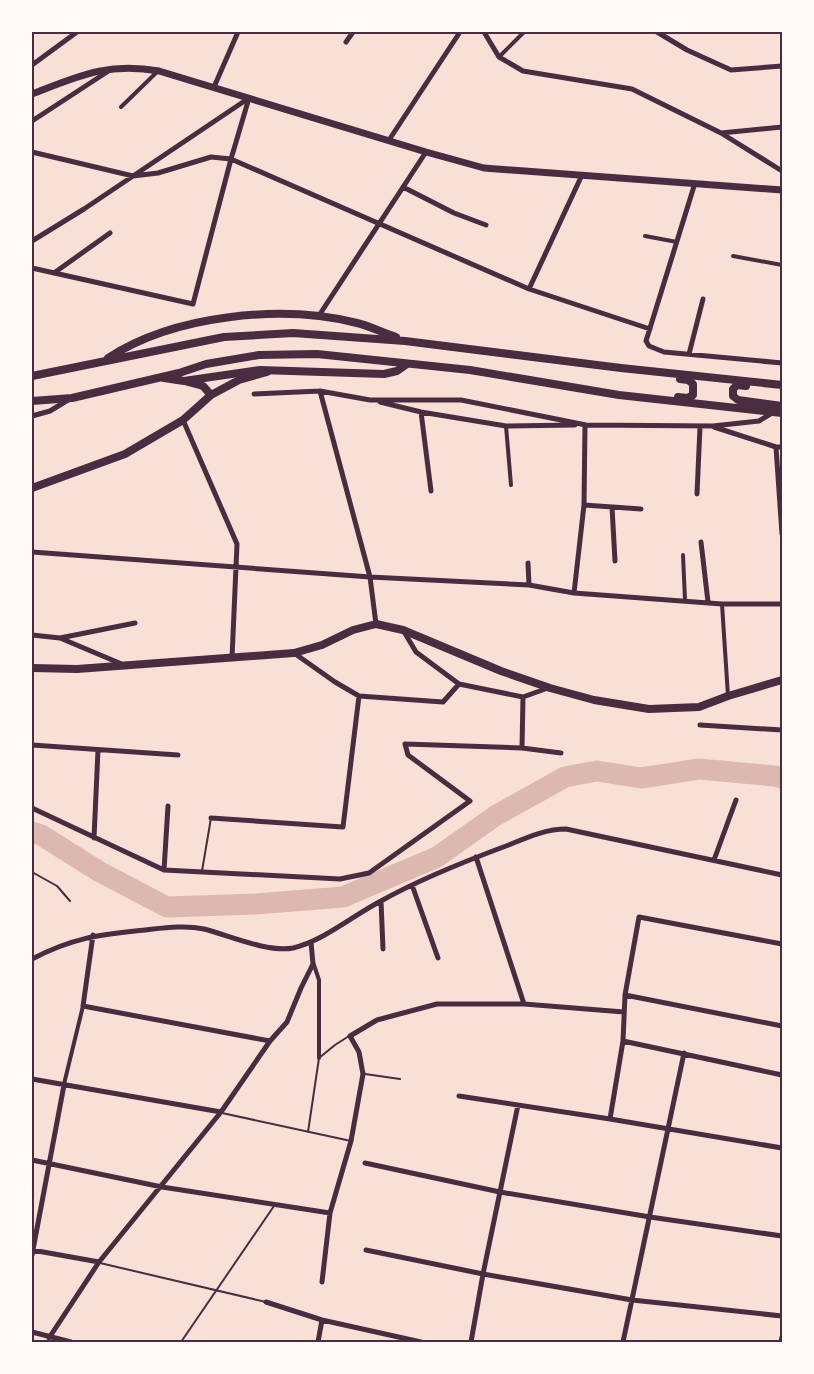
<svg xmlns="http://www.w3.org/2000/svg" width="814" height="1374" font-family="'Nunito Sans',sans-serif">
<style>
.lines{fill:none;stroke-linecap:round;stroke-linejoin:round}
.river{stroke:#dcb8b0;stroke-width:21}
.service{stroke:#4a2c40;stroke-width:2}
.pedestrian{stroke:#4a2c40;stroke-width:4}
.minor{stroke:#4a2c40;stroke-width:5}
.tertiary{stroke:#4a2c40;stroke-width:7}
.secondary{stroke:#4a2c40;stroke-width:8}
.trunk{stroke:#4a2c40;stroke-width:8}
.neatline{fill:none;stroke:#4a2c40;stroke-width:2}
</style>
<rect width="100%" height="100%" fill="#f7e1d7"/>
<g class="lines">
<!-- river -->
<path class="river" d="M32 832 41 835 100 872 167 907 256 904 343 897 437 857 495 816 565 777 597 771 641 778 699 769 774 776 782 778"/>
<!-- service -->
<path class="service" d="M202 871 211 818
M32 872 57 886 70 901
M365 1074 400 1079
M222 1113 351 1141
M308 1132 319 1058 335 1045 349 1036
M100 1263 266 1302
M181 1342 274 1206"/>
<!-- pedestrian -->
<path class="pedestrian" d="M499 57 524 32
M121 107 158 71
M645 236 677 242
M733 256 782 265
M506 426 511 485
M683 555 685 600
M722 604 728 696
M314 965 319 980V1058
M64 1084 83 1006"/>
<!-- minor -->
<path class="minor" d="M484 32 499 57 523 71 632 89 721 133 782 171
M657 32 687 50 731 70 782 66
M346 42 353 32
M32 65 77 32
M214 87 238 32
M32 121 110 70
M721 133 782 127
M389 140 460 32
M32 152 133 176 158 173 211 157 231 159 529 289 650 329
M695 183 646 341 649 346 664 352 782 363
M403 187 454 213 486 225
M32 241 84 209 249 98
M32 268 193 304 231 159 249 98
M54 273 110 233
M529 289 582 175
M318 317 426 152
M689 354 703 299
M320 391 370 577 376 624
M254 394 320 391 370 400H461L586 425 713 426 759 421 772 413
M380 402 421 412 506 426 575 425
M421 412 431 491
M32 416 50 411 68 400
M183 420 237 544 232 658
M714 427 776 447H782
M776 447 782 534
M697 494 700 427
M584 505 641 509
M612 507 615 561
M701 542 708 602
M32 552 370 577 529 585 574 593 722 604H782
M528 563 529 585
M574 593 584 505 585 425
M403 630 416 652 459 684 523 697 548 688
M32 635 60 638 124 665
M60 638 135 623
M294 653 335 682 359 696 443 702 459 684
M700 725 782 730
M32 745 178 755
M522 748 523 697
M32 808 164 870 340 879 369 873 470 801 408 755 405 744 522 748 561 753
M211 818 343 827 359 696
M94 838 98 750
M476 857 524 1004
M714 860 736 800
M164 870 168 806
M412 885 438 958
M381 901 383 949
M93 935 83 1006 270 1041
M32 959C74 937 99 935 145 930 164 928 185 925 204 929 228 935 268 953 293 948 325 940 352 916 381 901 420 879 463 862 506 846 526 838 545 829 566 829L782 875
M625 995 782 1026
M623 1041 782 1075
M32 1079 221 1112
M459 1096 610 1119 782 1148
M610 1119 623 1041 625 995 639 917 782 944
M32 1160 162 1187 330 1213
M365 1163 500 1192 650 1217 782 1236
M32 1250 99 1262
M366 1250 483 1274 632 1300 782 1316
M32 1255 64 1085
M322 1282 330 1213 351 1141 363 1074 359 1052 350 1036 377 1020 437 1004H524L624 1012
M266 1302 322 1320 421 1342
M32 1332 71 1342
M49 1338 99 1262 221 1112 270 1041 287 1022 301 988 313 964 311 942
M318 1342 322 1320
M471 1342 483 1274 518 1105
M623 1342 684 1053
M781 1342 782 1337"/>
<!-- tertiary -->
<path class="tertiary" d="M32 94C79 76 107 62 159 71L426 152 484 168 782 190"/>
<!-- secondary -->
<path class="secondary" d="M188 382 203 386 211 395
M32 488 125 454 183 420 211 395 239 380 267 372
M32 668 77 669 294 653 322 645 353 630 376 624 403 630 501 671 550 688 594 700 649 709 699 707 728 696 782 680"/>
<!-- trunk -->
<path class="trunk" d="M108 358C174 315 281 304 357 323 370 326 383 333 396 337
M32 376 224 337 293 333 405 341 621 368 782 385
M164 378 184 381 260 370 384 374 397 371 407 364
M746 386 737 385 733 389V396L738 400 782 406
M678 397 688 398 693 395V384L688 380 680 379
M32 401 72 398 179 373 206 364 259 355 317 354 470 370 619 395 782 413"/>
</g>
<!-- border -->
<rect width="814" height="1374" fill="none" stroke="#fffaf5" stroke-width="66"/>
<rect x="33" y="33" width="748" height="1308" class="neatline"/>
</svg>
